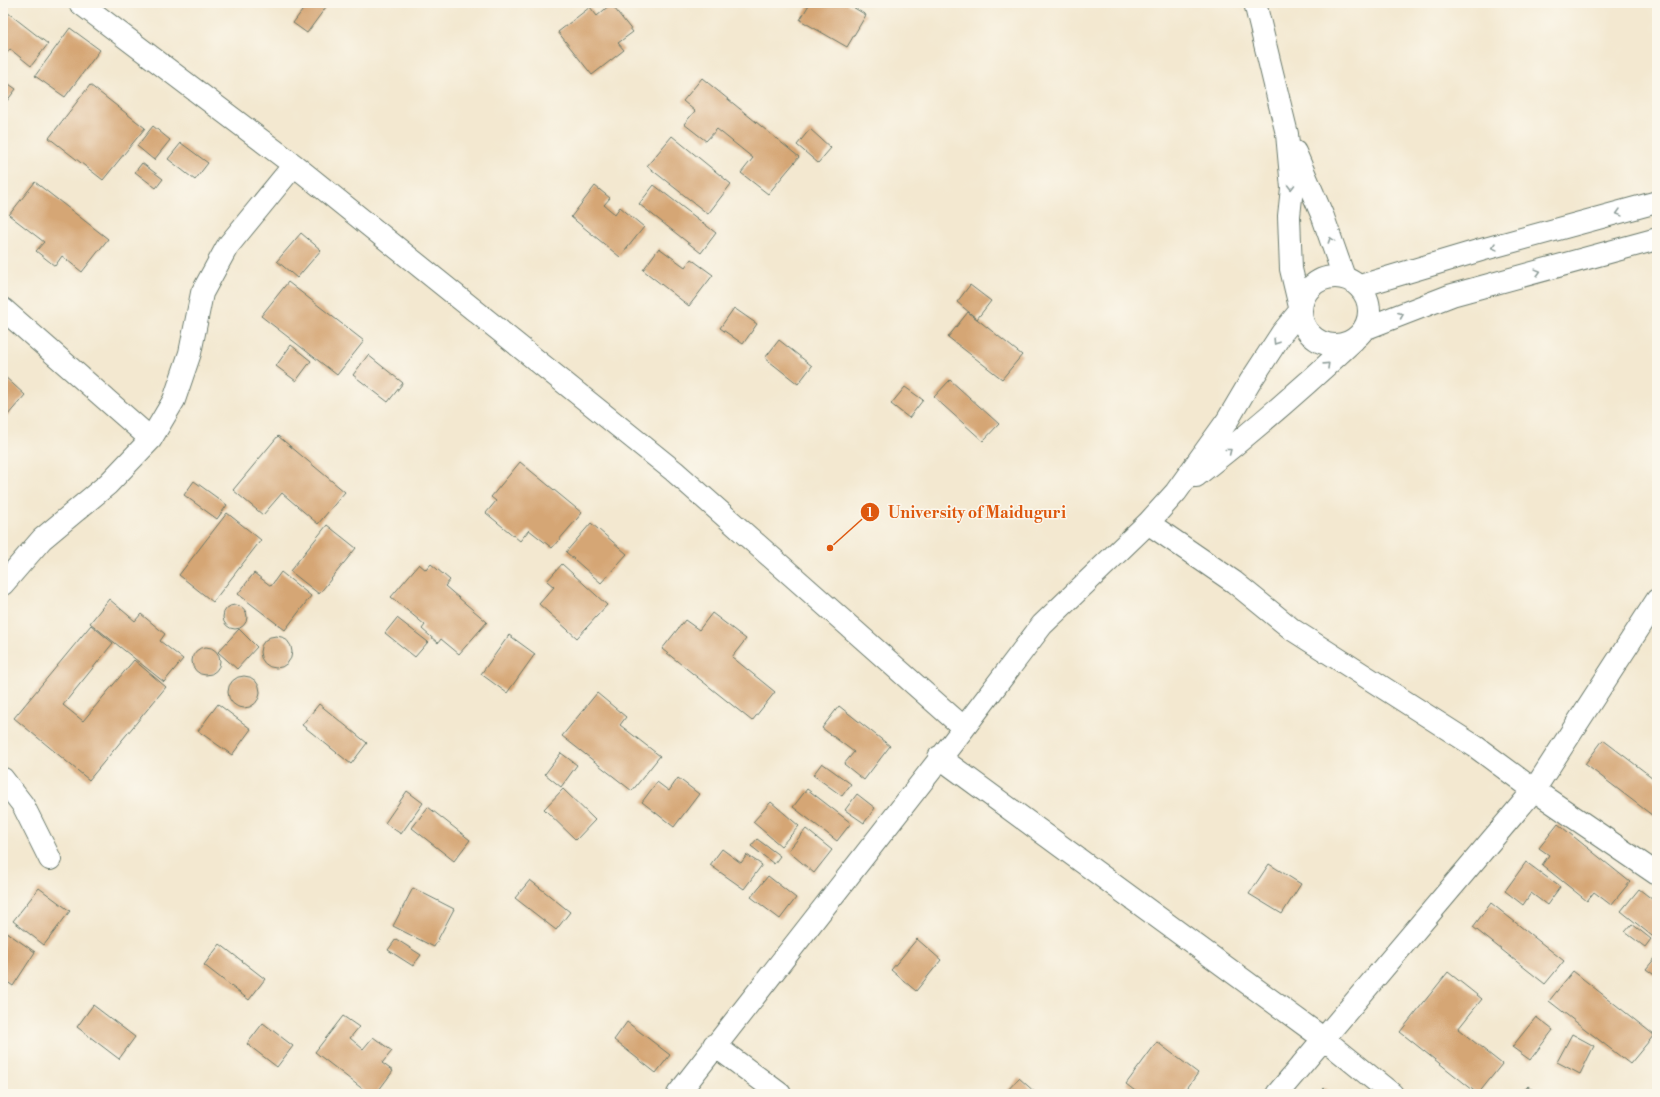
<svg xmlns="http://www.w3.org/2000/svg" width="1660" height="1097" font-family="'Libre Bodoni',serif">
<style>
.building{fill:#d5a675}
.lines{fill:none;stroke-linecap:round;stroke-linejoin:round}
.minor-casing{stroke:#69796b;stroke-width:24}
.minor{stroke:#fff;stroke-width:22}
.oneway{stroke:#8f9e9a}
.leader{fill:none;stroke:#de580e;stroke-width:1.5}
.callout-dot{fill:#de580e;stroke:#fbf7ec;stroke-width:1.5}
.mark-label{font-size:12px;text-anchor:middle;font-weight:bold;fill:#fff}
.callout-label{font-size:16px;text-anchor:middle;font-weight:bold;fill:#de580e;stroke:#fbf7ec;stroke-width:3;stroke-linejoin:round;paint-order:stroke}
</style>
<rect width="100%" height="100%" fill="#fbf7ec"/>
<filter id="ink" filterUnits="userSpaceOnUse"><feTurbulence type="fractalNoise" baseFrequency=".025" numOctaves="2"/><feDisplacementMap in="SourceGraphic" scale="8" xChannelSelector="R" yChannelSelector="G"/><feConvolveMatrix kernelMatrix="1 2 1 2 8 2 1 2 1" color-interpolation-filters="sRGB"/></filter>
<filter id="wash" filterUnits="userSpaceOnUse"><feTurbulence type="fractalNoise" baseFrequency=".012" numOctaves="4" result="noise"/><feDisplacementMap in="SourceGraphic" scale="16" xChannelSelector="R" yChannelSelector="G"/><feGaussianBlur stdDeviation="0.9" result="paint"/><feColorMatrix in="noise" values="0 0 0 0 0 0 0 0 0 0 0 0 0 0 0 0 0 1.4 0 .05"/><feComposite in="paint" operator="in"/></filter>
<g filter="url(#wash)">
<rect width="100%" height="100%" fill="#f3e8d0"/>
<g id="blocks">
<!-- building -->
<path class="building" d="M308 3H321L326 7 307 33 293 23Z
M810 3H846L866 15 847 47 800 20Z
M611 4 633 32 618 43 624 50 592 75 558 32 590 7 597 16Z
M3 9 48 44 31 66 10 49 3 58Z
M70 28 100 50 65 97 35 76Z
M702 78 799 157 768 194 741 173 753 158 717 129 706 141 684 124 695 111 683 101Z
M3 80 16 89 3 106Z
M90 85 145 128 103 180 49 138Z
M153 126 170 140 154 160 137 146Z
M810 129 831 148 818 163 797 145Z
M672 136 731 184 708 214 647 166Z
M181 143 208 163 195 180 168 159Z
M142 163 163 179 156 188 135 172Z
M35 182 108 239 82 272 62 256 55 266 36 251 44 242 9 215Z
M654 185 716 233 701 253 639 204Z
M595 186 610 198 604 205 615 214 620 207 644 227 620 257 571 217Z
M301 233 321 250 297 278 277 261Z
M659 248 685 267 691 259 713 275 689 306 643 270Z
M288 282 364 341 337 375 261 316Z
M970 285 991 301 977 319 957 302Z
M734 308 757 324 743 344 720 328Z
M968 312 1022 355 1002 379 948 337Z
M779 340 812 366 798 384 765 358Z
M291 345 311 361 296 381 276 366Z
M368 355 403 383 388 402 353 375Z
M3 375 25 395 7 416 3 412Z
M950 380 999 424 983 441 934 397Z
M905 387 923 400 909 418 891 404Z
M278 436 345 492 318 524 282 493 263 515 233 490Z
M520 462 582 513 552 548 529 530 520 541 486 513 496 501 491 497Z
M194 481 227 505 217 519 184 495Z
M227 513 261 540 213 602 179 575Z
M591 523 627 554 601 583 566 552Z
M327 525 356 548 319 594 290 571Z
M419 564 426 570 431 564 450 580 445 586 487 622 459 654 441 639 438 643 422 629 425 625 391 597Z
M562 564 607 605 577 638 539 604 554 587 547 581Z
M281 572 311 596 285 630 238 594 254 573 271 586Z
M109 599 135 621 141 614 165 634 160 641 183 659 164 682 90 623Z
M223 617a12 12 0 1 1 24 0a12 12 0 1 1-24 0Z
M712 613 746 639 732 657 775 692 752 721 662 649 685 620 699 630Z
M397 618 428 642 415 657 385 633Z
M91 625 113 643 63 705 83 721 134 660 166 687 89 780 14 718Z
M239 629 257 647 237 669 218 652Z
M509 635 535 654 507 693 481 674Z
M260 652a16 16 0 1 1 32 0a16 16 0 1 1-32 0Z
M192 661a14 14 0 1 1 28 0a14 14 0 1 1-28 0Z
M228 692a16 16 0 1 1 32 0a16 16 0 1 1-32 0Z
M597 693 626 717 620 725 660 756 632 791 562 736Z
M218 704 251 729 232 755 198 731Z
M319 704 367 743 351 764 302 725Z
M839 706 890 746 864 780 844 764 854 752 822 728Z
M1603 740 1657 781V819L1585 764Z
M561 753 577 765 561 787 545 774Z
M822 763 851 784 842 796 813 775Z
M678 778 699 794 674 827 642 802 657 782 669 791Z
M563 789 595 820 576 840 544 809Z
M807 789 851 823 837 841 793 807Z
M407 791 423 803 401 834 385 823Z
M857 794 875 808 864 823 845 810Z
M771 802 799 826 781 846 753 822Z
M428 807 470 840 454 861 412 828Z
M1558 824 1630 882 1611 905 1594 892 1587 901 1542 865 1549 855 1539 848Z
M806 829 832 850 814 873 788 851Z
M757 839 780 856 774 864 751 846Z
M722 849 741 863 747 855 762 865 744 889 710 865Z
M1526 862 1560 887 1547 905 1531 893 1523 905 1505 891Z
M1269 864 1301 884 1282 914 1249 894Z
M768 876 796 898 780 919 751 897Z
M530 880 570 912 556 930 515 898Z
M39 888 70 911 44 945 13 921Z
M413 888 454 909 434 947 393 926Z
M1639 889 1657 903V940L1621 911Z
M1491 903 1564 961 1545 984 1473 927Z
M1632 924 1651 939 1645 947 1625 932Z
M6 932 35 952 13 986 3 979V936Z
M396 939 421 955 413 966 388 950Z
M917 939 941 960 916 991 891 970Z
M220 944 265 979 249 1000 204 965Z
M1656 957 1657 958V977L1646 969Z
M1573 971 1654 1035 1630 1064 1549 1001Z
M1448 972 1482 999 1458 1029 1502 1064 1478 1094 1400 1032Z
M93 1005 135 1037 119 1059 77 1027Z
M343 1016 359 1027 350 1038 363 1049 373 1037 392 1051 382 1063 393 1071 376 1094H369L315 1052Z
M1536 1017 1553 1030 1530 1060 1512 1047Z
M627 1022 670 1055 656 1073 614 1040Z
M263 1023 293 1046 277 1067 247 1044Z
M1572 1034 1594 1046 1580 1074 1557 1062Z
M1157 1042 1198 1073 1183 1094H1139L1126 1084Z
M1019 1078 1037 1094H1004Z
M1528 1086 1538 1094H1521Z
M1324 1088 1331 1094H1319Z"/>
</g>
</g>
<g filter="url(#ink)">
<use href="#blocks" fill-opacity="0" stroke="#69796b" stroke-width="1"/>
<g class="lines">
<!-- minor casing -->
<g class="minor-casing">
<path id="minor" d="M80 3 294 165 674 471 964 728
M1255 3 1287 134 1292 188 1289 216 1291 269 1300 307
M1295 152 1323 217 1344 277
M1301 311a34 34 0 1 1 68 0a34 34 0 1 1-68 0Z
M1360 286 1481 250 1657 202
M3 309 151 439
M1364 329 1452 295 1657 239
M1196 476C1251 433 1303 388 1354 340
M1148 523 1234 582 1293 630 1476 747 1534 790 1657 874
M3 584 42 539 108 484 151 439 174 400 190 353 202 293 227 247 294 165
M939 757 1324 1039 1392 1094
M3 779 23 805 50 859
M714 1045 780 1094
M678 1094 964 728 1042 625 1148 523 1176 492 1227 421 1250 382 1282 333 1300 311
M1277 1094 1534 790 1657 600"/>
</g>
<!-- minor -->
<use href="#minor" class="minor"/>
</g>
<!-- one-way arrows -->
<defs><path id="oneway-chevron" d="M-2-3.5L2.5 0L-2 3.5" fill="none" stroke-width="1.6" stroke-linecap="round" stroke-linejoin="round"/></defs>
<g class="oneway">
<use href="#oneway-chevron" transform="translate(1291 187) rotate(90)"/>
<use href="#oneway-chevron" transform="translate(1619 213) rotate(165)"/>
<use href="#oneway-chevron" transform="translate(1331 240) rotate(-108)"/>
<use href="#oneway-chevron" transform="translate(1494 247) rotate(165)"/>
<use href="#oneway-chevron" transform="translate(1538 272) rotate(-15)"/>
<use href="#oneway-chevron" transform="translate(1401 315) rotate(-22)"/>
<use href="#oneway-chevron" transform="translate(1276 342) rotate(123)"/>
<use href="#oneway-chevron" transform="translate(1327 365) rotate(-44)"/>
<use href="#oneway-chevron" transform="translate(1229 451) rotate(-38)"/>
</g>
</g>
<!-- callouts -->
<path class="leader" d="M830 548L870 512"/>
<g class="callout-dot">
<circle cx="830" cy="548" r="4"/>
<circle cx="870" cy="512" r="10"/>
</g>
<g class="mark-label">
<text x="870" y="517">1</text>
</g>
<g class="callout-label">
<text x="977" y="518">University of Maiduguri</text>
</g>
<!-- margin -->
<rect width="1660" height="1097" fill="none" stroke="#fbf7ec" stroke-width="16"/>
</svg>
